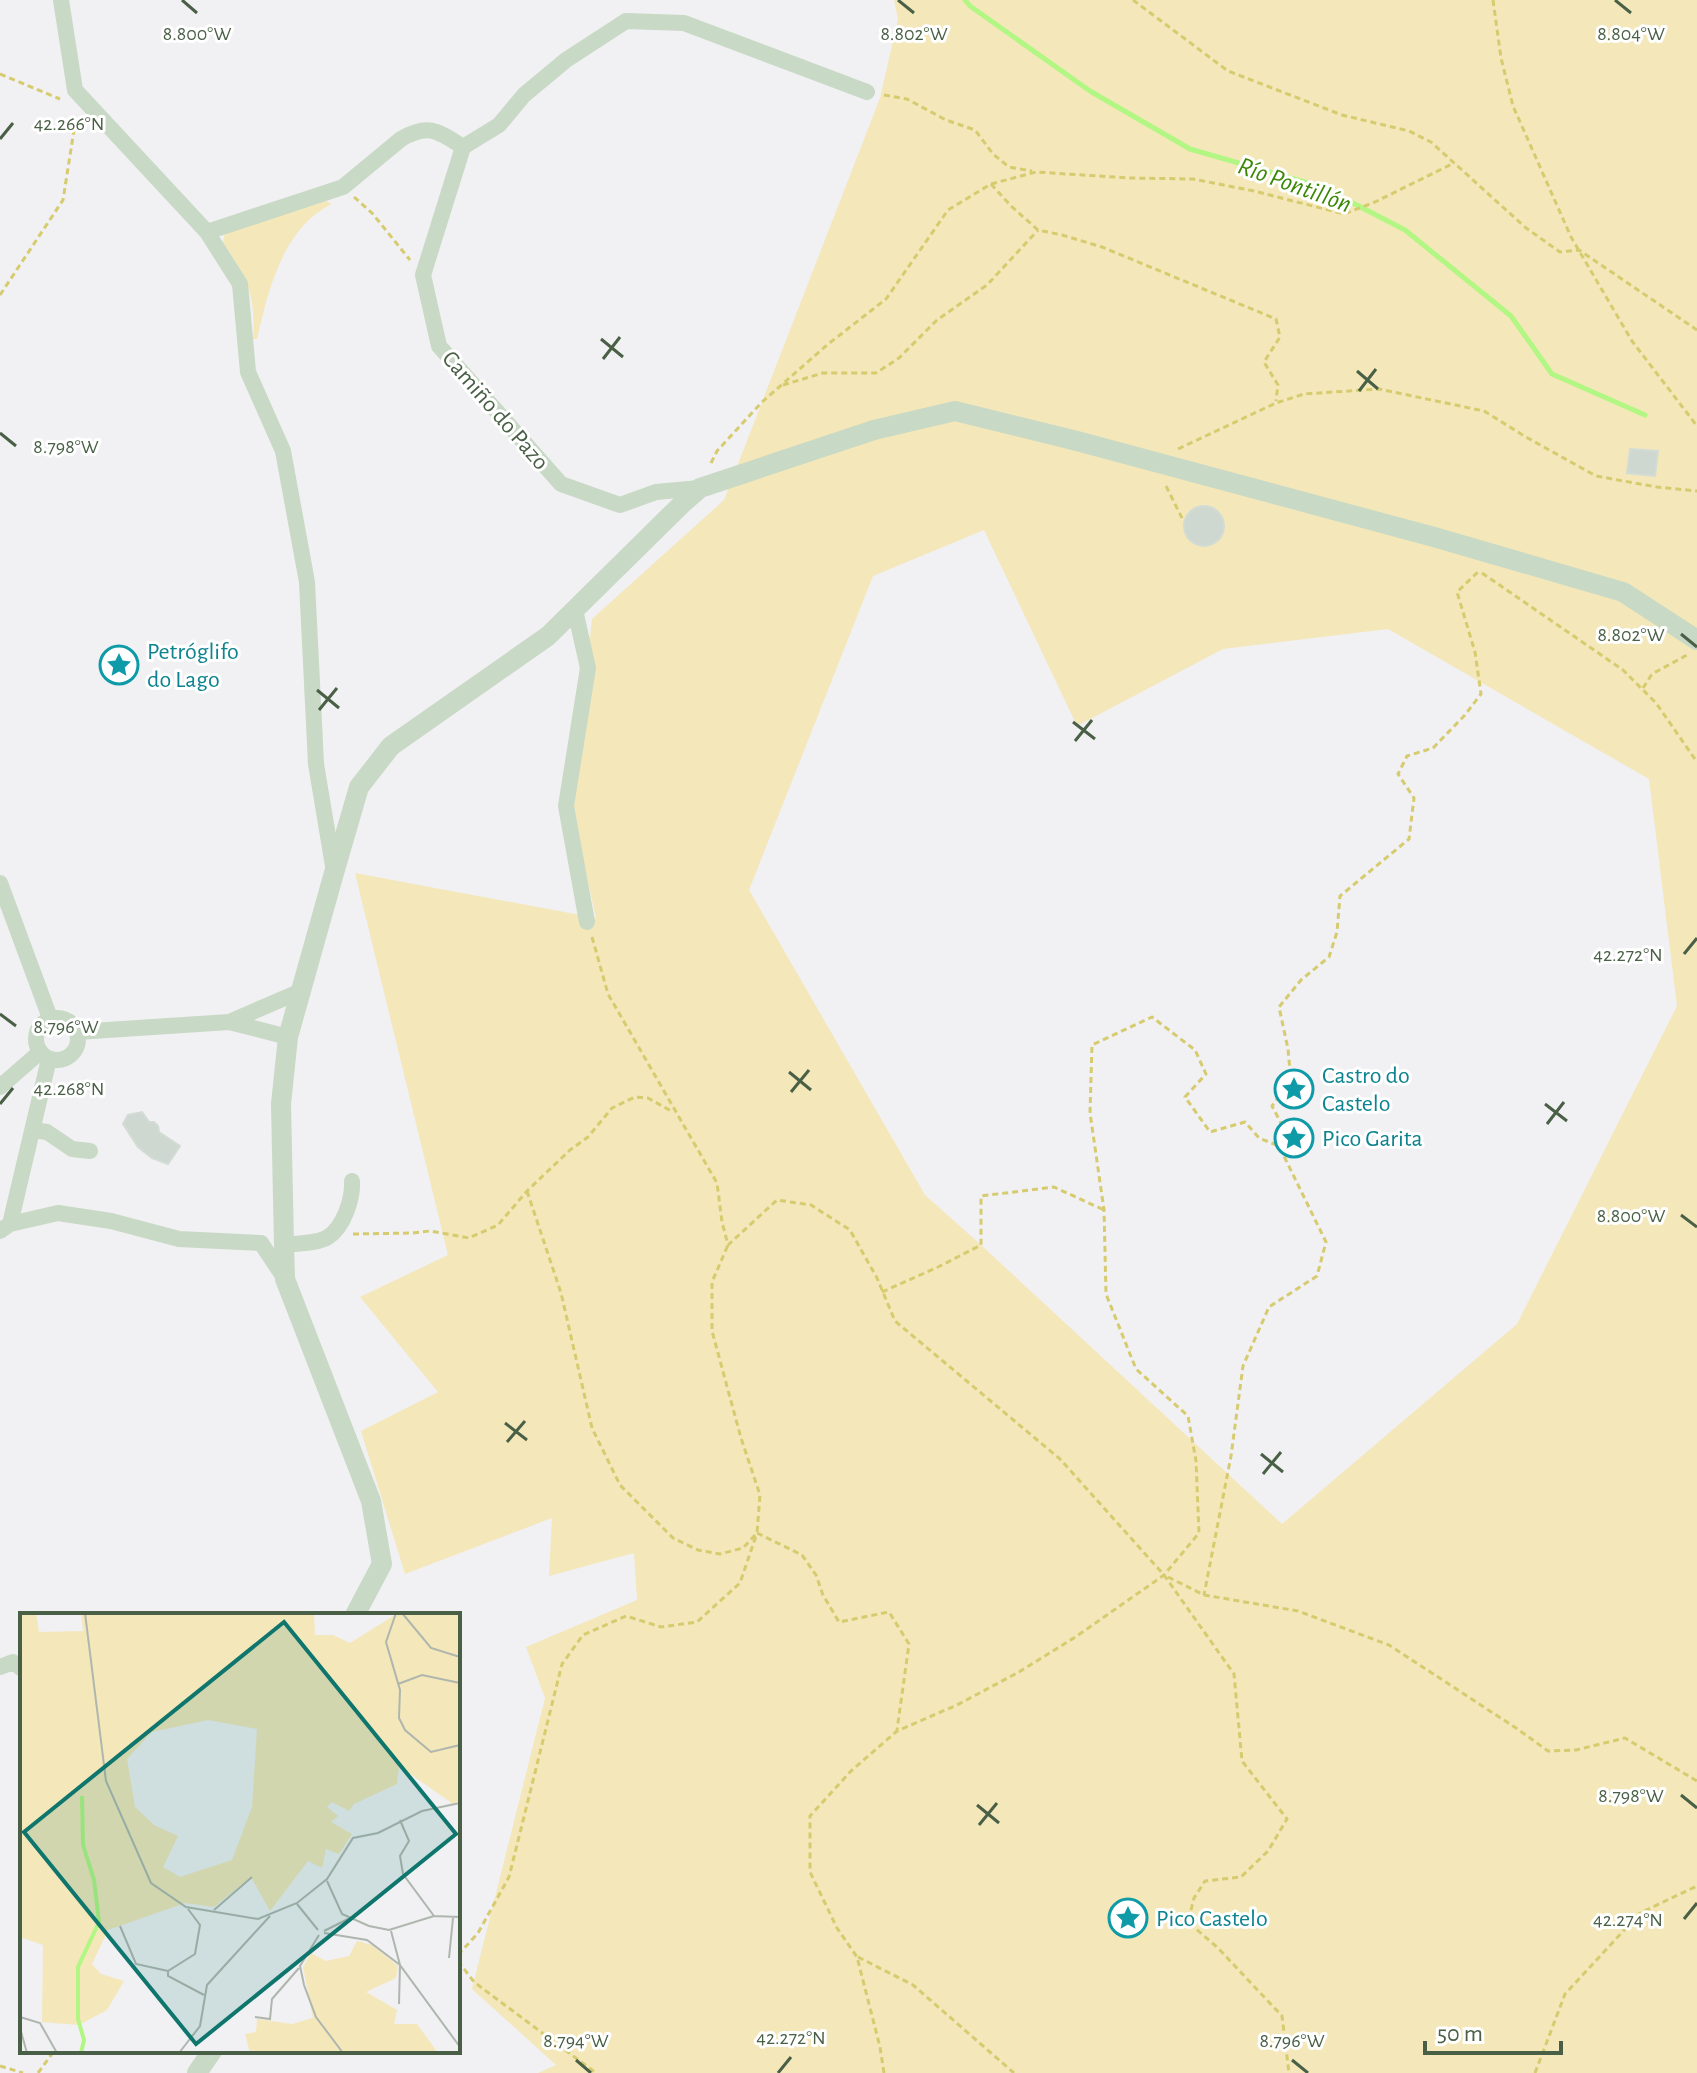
<svg xmlns="http://www.w3.org/2000/svg" width="1697" height="2073" font-family="'Alegreya Sans',sans-serif">
<style>
.green{fill:#f4e7ba;fill-rule:evenodd}
.lines{fill:none;stroke-linecap:round;stroke-linejoin:round}
.stream{stroke:#b2f683;stroke-width:5}
.building{fill:#ced8d0;stroke:#d3dcd4;stroke-width:2}
.path{stroke:#d6cb6e;stroke-width:3;stroke-dasharray:6 4;stroke-linecap:butt}
.minor{stroke:#c8d9c5;stroke-width:16}
.tertiary{stroke:#c8d9c5;stroke-width:20}
.ticks{fill:none;stroke:#496046;stroke-width:3}
.labels{text-anchor:middle;stroke-width:6;stroke-linejoin:round;paint-order:stroke}
.street-label{font-size:24px;fill:#496046;stroke:#fff}
.culture-label{font-size:24px;fill:#0d838f;stroke:#fff;text-anchor:start}
.water-label{font-size:26px;font-style:italic;fill:#3a8705;stroke:#fff}
.inset-river{fill:none;stroke:#b2f683;stroke-width:4}
.inset-road{fill:none;stroke:#aeb6ae;stroke-width:2}
.view{fill:#0f766e;fill-opacity:0.15;stroke:#0f766e;stroke-width:4}
.inset-edge{fill:none;stroke:#496046;stroke-width:4}
.ticks-label{font-size:20px;text-anchor:middle;fill:#496046;stroke:#fff;stroke-width:6;stroke-linejoin:round;paint-order:stroke}
</style>
<rect width="100%" height="100%" fill="#f1f0f3"/>
<!-- green -->
<path class="green" d="M894 0H1697V2073H538L556 2065 472 1989 545 1698 526 1647 637 1600 634 1553 549 1576 552 1518 405 1574 361 1431 438 1392 360 1297 448 1255 355 873 596 918 572 810 592 619 724 500 880 98 898 19ZM984 530 1077 726 1223 649 1388 629 1649 779 1677 1006 1517 1324 1282 1524 981 1245 925 1195 749 890 873 576Z
M326 201 332 204C283 227 268 291 257 339H253C256 295 247 278 223 243L225 232Z"/>
<g class="lines">
<!-- stream -->
<path class="stream" d="M965 0 970 6 1090 91 1190 149 1322 187 1405 230 1511 316 1552 374 1645 415"/>
</g>
<!-- building -->
<path class="building" d="M1630 449 1658 451 1655 476 1627 473Z
M1184 526a20 20 0 1 1 40 0a20 20 0 1 1-40 0Z
M142 1112 149 1122H154L158 1126 159 1132 180 1146 168 1164 152 1158 138 1147 123 1124 128 1115Z"/>
<g class="lines">
<!-- path -->
<path class="path" d="M1133 0 1228 71 1342 115 1409 131 1431 142 1526 228 1560 252 1579 250 1697 330
M1493 0 1501 58 1513 106 1571 237 1632 341 1697 426
M0 74 60 99
M884 95 907 99 946 120 975 130 993 154 1009 167 1032 171
M991 184 1011 206 1038 230 1062 235 1102 247 1276 319 1280 337 1264 362 1278 385 1276 401
M354 197 372 213 410 260
M0 295 63 200 76 117
M783 385 823 373H876L899 358 937 320 987 285 1038 230
M1178 449 1276 403 1304 394 1379 389 1484 411 1526 437 1596 476 1657 487 1697 491
M711 463 717 451 762 402 827 345 886 299 948 210 991 184 1036 172 1130 178 1193 179 1254 191 1344 214 1375 202 1454 163
M1166 486 1184 522
M1482 573 1623 670 1656 703 1697 762
M1643 688 1652 674 1687 655
M592 937 608 994 717 1183 722 1222 728 1245 777 1200 811 1205 850 1230 877 1278 895 1321 1060 1459 1164 1575 1234 1674 1242 1761 1287 1819 1268 1851 1241 1877 1205 1881 1194 1898 1188 1922 1218 1948 1282 2016 1289 2073
M1279 1146 1283 1127 1272 1106 1291 1081 1288 1049 1279 1007 1301 980 1329 957 1337 932 1340 896 1409 839 1414 798 1398 774 1407 756 1433 748 1464 716 1481 694 1475 652 1457 592 1479 571
M527 1191 561 1293 592 1428 620 1485 673 1538 698 1550 720 1554 743 1548 757 1533 760 1495 741 1438 712 1331V1282L728 1245
M353 1234 413 1233 430 1231 469 1238 498 1225 527 1191 570 1150 588 1137 612 1108 635 1097 648 1098 673 1112
M882 1292 938 1267 981 1245V1196L1054 1187 1104 1210
M1168 1577 1204 1595 1298 1611 1389 1645 1516 1728 1548 1751 1576 1750 1625 1738 1697 1781
M458 1955 478 1933 509 1877 562 1664 583 1635 626 1616 661 1627 697 1622 740 1583 757 1533 802 1555 816 1575 823 1595 839 1622 889 1612 909 1644 897 1730
M858 1957 913 1985 1014 2073
M458 1961 474 1982 596 2073
M0 2066 23 2073
M38 2073 54 2051
M884 2073 880 2047 857 1957 837 1928 810 1872V1816L851 1771 897 1731 957 1705 1019 1672 1077 1636 1164 1575 1199 1533 1196 1461 1188 1416 1136 1369 1106 1294 1104 1210 1090 1113 1092 1045 1152 1017 1195 1050 1206 1074 1185 1097 1210 1132 1245 1122 1259 1138 1279 1146 1326 1242 1317 1276 1269 1307 1243 1366 1231 1456 1204 1595
M1535 2073 1565 1994 1640 1913 1697 1886"/>
<!-- minor -->
<path class="minor" d="M61 0 75 90 207 232 240 284 248 372 283 451 307 582 316 764 334 872
M463 147 499 125 524 95 566 60 626 21 684 23 867 92
M207 232 343 187 401 139C429 123 438 131 463 147L423 275 439 346 561 484 620 505 656 492 700 488
M575 610 588 668 566 806 587 922
M0 883 50 1018
M36 1039a21 21 0 1 1 42 0a21 21 0 1 1-42 0Z
M229 1022 301 991
M77 1032 229 1022 288 1037
M0 1087 40 1052
M33 1130 47 1132 72 1149 90 1151
M10 1224 49 1059
M0 1231 10 1224 58 1213 111 1221 179 1239 261 1243 285 1279
M284 1245C298 1243 317 1244 328 1237 344 1227 353 1198 352 1181
M0 1667 13 1662 22 1669"/>
<!-- tertiary -->
<path class="tertiary" d="M355 1615 382 1564 371 1501 285 1279 284 1245 281 1104 288 1037 334 873 359 787 391 746 548 636 683 503 700 488 874 430 955 411 1077 441 1434 537 1623 592 1697 640
M197 2073 212 2051"/>
</g>
<!-- ticks -->
<path class="ticks" d="M182 0 197 13M898 0 914 13M1615 0 1631 13M0 139 13 123M601 339 623 357M603 359 620 337M1357 371 1378 389M1359 391 1376 369M0 433 16 446M1681 634 1697 647M317 690 339 708M319 710 337 688M1073 722 1095 739M1075 741 1092 720M1684 954 1697 938M0 1014 16 1026M789 1072 811 1090M791 1092 809 1070M0 1104 13 1088M1545 1104 1567 1121M1547 1124 1564 1102M1681 1215 1697 1227M505 1423 527 1440M507 1442 525 1421M1261 1454 1283 1472M1263 1474 1281 1452M1681 1795 1697 1808M977 1805 999 1823M979 1825 997 1803M1684 1919 1697 1903M576 2060 591 2073M1292 2060 1308 2073M778 2073 791 2057"/>
<!-- icons -->
<defs>
<g id="sight-ring" transform="scale(2)"><circle r="9.5" fill="#fff" stroke="#0f9aa8" stroke-width="1.5"/><path d="M0-6L1.8-2.2L6-1.7L2.9 1.2L3.7 5.4L0 3.3L-3.7 5.4L-2.9 1.2L-6-1.7L-1.8-2.2Z" fill="#0f9aa8"/></g>
</defs>
<g fill-rule="evenodd">
<use href="#sight-ring" x="119" y="665"/>
<use href="#sight-ring" x="1294" y="1089"/>
<use href="#sight-ring" x="1294" y="1138"/>
<use href="#sight-ring" x="1128" y="1918"/>
</g>
<g class="labels">
<!-- street labels -->
<g class="street-label">
<text transform="translate(496 410) rotate(49)" y="8">Camiño do Pazo</text>
</g>
<!-- culture labels -->
<g class="culture-label">
<text x="147" y="659">Petróglifo<tspan x="147" dy="28">do Lago</tspan></text>
<text x="1322" y="1083">Castro do<tspan x="1322" dy="28">Castelo</tspan></text>
<text x="1322" y="1146">Pico Garita</text>
<text x="1156" y="1926">Pico Castelo</text>
</g>
<!-- water labels -->
<g class="water-label">
<text transform="translate(1295 184) rotate(20)" y="9">Río Pontillón</text>
</g>
</g>
<!-- overview -->
<g transform="translate(20 1613)">
<rect width="440" height="440" fill="#f1f0f3"/>
<path d="M0 0H16L19 19 63 18 61 0H294L295 22H313L330 30 378 0H440V187L433 191 379 153 377 171 334 191 329 198 312 189 307 194 318 203 311 209 332 221 319 241 306 236 302 255 288 248 250 298 231 264 194 294 165 290 88 317 72 351 81 361 104 368 87 397 59 412 22 409 23 332 0 324ZM188 107 237 116 232 194 212 247 160 264 143 254 158 223 134 212 115 194 107 146 132 119ZM337 328 352 332 378 353 376 365 346 379 377 397 374 411H397L418 440H230L225 421 236 419 237 406 272 411 293 405 283 354 291 340 306 348 329 343Z" fill="#f4e7ba" fill-rule="evenodd"/>
<path class="inset-river" d="M61 440 64 427 58 406V354L79 309 74 267 63 232 62 183"/>
<path class="inset-road" d="M65 0 86 168 131 270 166 294 238 306 277 290 307 266 333 225 358 220 402 198 440 190M376 0 366 29 380 77 379 105 385 117 411 139 440 132M382 0 411 35 440 44M378 71 402 62 440 70M380 207 389 228 380 243 383 261 414 303M307 268 322 301 349 313 369 317 414 303 440 304M277 291 298 317M168 296 180 312 175 341 148 358V363L184 382M194 297 232 264M100 313 116 351 148 358M304 318 328 306M371 318 380 352 440 434M304 320 347 327 380 352M299 322 280 353 284 372 296 404 323 440M429 345 433 305M379 391 380 352M0 404 20 410 37 440M235 404 250 406 252 386 279 355M0 415 7 440M159 440 180 413 187 372 250 303"/>
<path class="view" d="M264 9 436 221 176 431 4 219Z"/>
<rect width="440" height="440" class="inset-edge"/>
</g>
<g class="ticks-label">
<text x="1631" y="40">8.804°W</text>
<text x="197" y="40">8.800°W</text>
<text x="914" y="40">8.802°W</text>
<text x="69" y="130">42.266°N</text>
<text x="66" y="453">8.798°W</text>
<text x="1631" y="641">8.802°W</text>
<text x="1628" y="961">42.272°N</text>
<text x="66" y="1033">8.796°W</text>
<text x="69" y="1095">42.268°N</text>
<text x="1631" y="1222">8.800°W</text>
<text x="1631" y="1802">8.798°W</text>
<text x="1628" y="1926">42.274°N</text>
<text x="791" y="2044">42.272°N</text>
<text x="576" y="2047">8.794°W</text>
<text x="1292" y="2047">8.796°W</text>
</g>
<!-- scale -->
<path d="M1425 2041v12h136v-12" fill="none" stroke="#496046" stroke-width="4"/>
<text x="1437" y="2041" font-size="24" fill="#496046" stroke="#ffffff" stroke-width="6" paint-order="stroke">50 m</text>
</svg>
